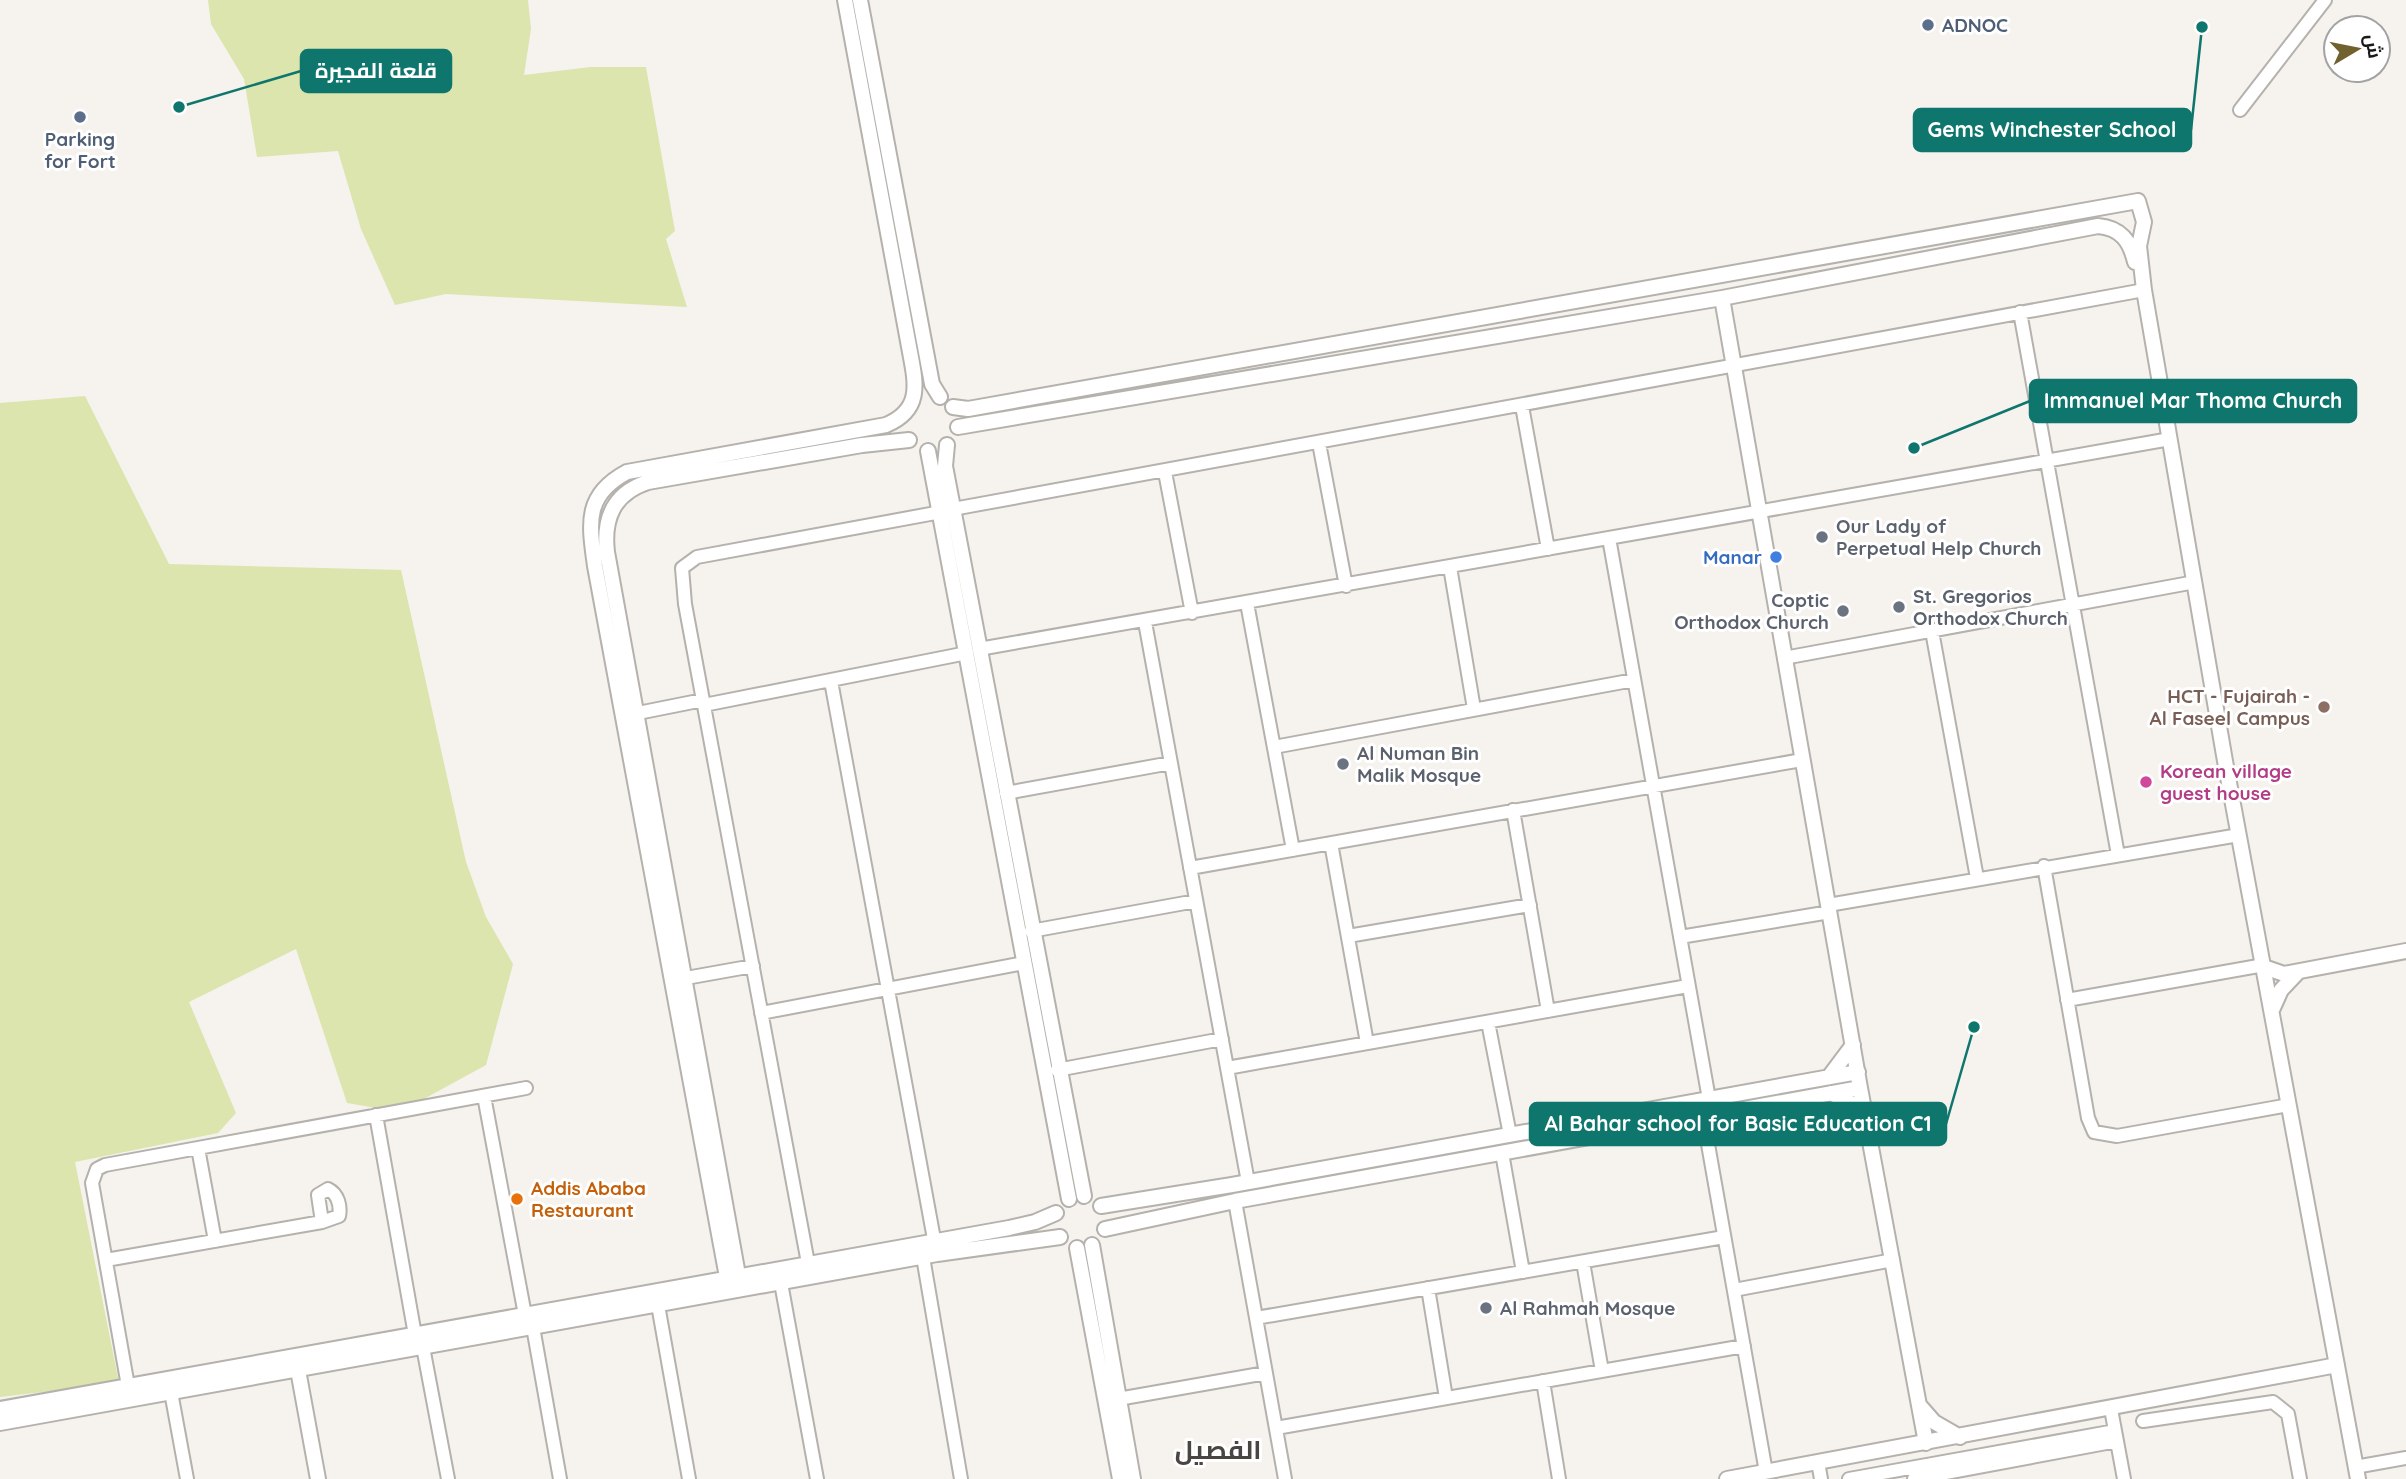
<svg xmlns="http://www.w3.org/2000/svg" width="2406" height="1479" font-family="Quicksand,Cairo,sans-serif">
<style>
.green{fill:#dbe5ad}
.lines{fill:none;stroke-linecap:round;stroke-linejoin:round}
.minor-casing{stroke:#b5b1ad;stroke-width:16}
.tertiary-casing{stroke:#b5b1ad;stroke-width:18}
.minor{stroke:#fff;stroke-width:12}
.tertiary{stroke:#fff;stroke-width:14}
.service-dot{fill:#5c6f8a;stroke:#fff;stroke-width:2.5}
.worship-dot{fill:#6b7280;stroke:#fff;stroke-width:2.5}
.shop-dot{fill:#3f7fe0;stroke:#fff;stroke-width:2.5}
.education-dot{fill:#8d6e63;stroke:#fff;stroke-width:2.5}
.hotel-dot{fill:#d1479c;stroke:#fff;stroke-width:2.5}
.food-dot{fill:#e8710a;stroke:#fff;stroke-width:2.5}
.labels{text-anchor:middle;stroke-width:6;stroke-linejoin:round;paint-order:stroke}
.service-label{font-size:19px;font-weight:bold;fill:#4e5e75;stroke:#fff;text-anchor:start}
.worship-label{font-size:19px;font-weight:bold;fill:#5b616d;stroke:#fff;text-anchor:start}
.shop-label{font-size:19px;font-weight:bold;fill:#366cbe;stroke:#fff;text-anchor:end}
.education-label{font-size:19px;font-weight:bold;fill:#785e54;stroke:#fff;text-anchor:end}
.hotel-label{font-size:19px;font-weight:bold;fill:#b23c85;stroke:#fff;text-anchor:start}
.food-label{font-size:19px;font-weight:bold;fill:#c56008;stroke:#fff;text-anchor:start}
.district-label{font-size:26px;font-weight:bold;fill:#494542;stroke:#fff}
.leader{fill:none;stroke:#0f766e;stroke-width:2.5}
.callout-dot{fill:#0f766e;stroke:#fff;stroke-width:2.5}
.callout{fill:#0f766e;stroke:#0f766e;stroke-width:2.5}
.callout-label{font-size:21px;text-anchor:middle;font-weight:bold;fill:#fff}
</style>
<rect width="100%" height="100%" fill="#f6f2ee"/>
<!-- green -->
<path class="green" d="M208 0H528L531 29 524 75 591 67H646L675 231 666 239 687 307 446 294 395 305 361 229 338 151 257 157 244 79 211 24Z
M85 396 169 564 401 570 466 862 486 917 513 964 486 1065 400 1112 347 1103 296 949 189 1002 236 1113 218 1133 75 1162 119 1383 0 1397V403Z"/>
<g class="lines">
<!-- minor casing -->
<g class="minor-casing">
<path id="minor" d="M2240 110 2325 0
M2020 312 2118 855
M1522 406 1548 549
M1319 443 1346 586
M1165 472 1192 613
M953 509 2144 290
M1609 538 1709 1099
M1450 567 1474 709
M1247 603 1293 850
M1145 622 1248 1182
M1932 631 1977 878
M979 649 2170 439
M1784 658 2195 582
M831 681 934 1239
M704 705 967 653
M638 713 703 700
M1274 747 1634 680
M1006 793 1171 763
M1513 810 1548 1011
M1331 843 1367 1043
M2044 866 2088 1118 2094 1132 2117 1136 2289 1105
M1190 868 1802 760
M1828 905 2239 835
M1031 931 1196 901
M1348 936 1530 905
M1680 937 1830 912
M686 978 753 966
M2067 1000 2264 965
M761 1013 1024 963
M1488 1022 1510 1135
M1227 1068 1688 986
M1057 1070 1222 1039
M484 1096 525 1315
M376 1115 415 1335
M1703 1116 1766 1472
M198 1148 215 1241
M1502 1153 1523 1272
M1235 1201 1285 1479
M923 1257 961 1479
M106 1260 322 1222 339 1216C341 1206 338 1194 328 1189L318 1195 322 1222
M1583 1262 1602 1371
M808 1263 685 604 682 568 697 557 941 512
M781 1283 817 1479
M1428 1288 1446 1398
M1734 1290 1893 1260
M658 1305 689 1479
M1256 1318 1724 1237
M533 1327 560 1479
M423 1347 448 1479
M1543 1381 1559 1479
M128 1386 92 1183 97 1169 105 1165 526 1088
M171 1392 187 1479
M1118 1399 1266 1373
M2111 1409 2124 1479
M2143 1421 2273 1402 2288 1414 2300 1479
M1276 1428 1744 1346
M1818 1462 1821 1479
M2355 1467 2406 1458
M1849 1479 2115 1431
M1914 1479 2117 1441"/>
</g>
<!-- tertiary casing -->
<g class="tertiary-casing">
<path id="tertiary" d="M860 0 932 384 940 397
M1722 298 1860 1088 1926 1443
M953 407 968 409 2138 201 2144 222 2139 246 2144 290 2225 761 2358 1479
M958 427 1722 298 2098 226C2121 228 2130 241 2135 262
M947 445 945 466 1084 1196
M928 451 1069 1199
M2264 967 2284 974 2406 951
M2272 1010 2281 990 2298 972
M1829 1077 1853 1045
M1831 1093 1852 1104 1866 1117
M1101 1206 1232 1185 1858 1072
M1105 1229 1235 1201 1860 1088
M1092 1245 1133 1479
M1077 1248 1120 1479
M738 1275 607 552C603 518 614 493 648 482L862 445 909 440
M727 1277 595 566C589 523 584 495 627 472L886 425C922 410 916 384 910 352L845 0
M298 1370 318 1479
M1920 1406 1934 1422 1960 1437
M0 1409 1009 1228 1035 1222 1056 1213
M0 1423 937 1254 1060 1237
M1727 1479 2337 1365"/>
</g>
<!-- minor -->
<use href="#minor" class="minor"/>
<!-- tertiary -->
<use href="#tertiary" class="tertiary"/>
</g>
<!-- markers -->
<g class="service-dot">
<circle cx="1928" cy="25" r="7"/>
<circle cx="80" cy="117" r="7"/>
</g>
<g class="worship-dot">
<circle cx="1822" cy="537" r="7"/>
<circle cx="1899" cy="607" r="7"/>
<circle cx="1843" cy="611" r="7"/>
<circle cx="1343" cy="764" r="7"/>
<circle cx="1486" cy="1308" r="7"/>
</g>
<circle class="shop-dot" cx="1776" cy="557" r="7"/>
<circle class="education-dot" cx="2324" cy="707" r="7"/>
<circle class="hotel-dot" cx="2146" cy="782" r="7"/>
<circle class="food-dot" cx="517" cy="1199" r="7"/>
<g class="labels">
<!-- service labels -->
<g class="service-label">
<text x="1942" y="32">ADNOC</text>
<text x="80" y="146" text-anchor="middle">Parking<tspan x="80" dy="22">for Fort</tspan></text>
</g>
<!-- worship labels -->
<g class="worship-label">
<text x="1836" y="533">Our Lady of<tspan x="1836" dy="22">Perpetual Help Church</tspan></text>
<text x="1913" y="603">St. Gregorios<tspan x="1913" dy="22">Orthodox Church</tspan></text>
<text x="1829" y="607" text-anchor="end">Coptic<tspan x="1829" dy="22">Orthodox Church</tspan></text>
<text x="1357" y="760">Al Numan Bin<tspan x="1357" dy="22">Malik Mosque</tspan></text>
<text x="1500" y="1315">Al Rahmah Mosque</text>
</g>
<!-- shop labels -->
<g class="shop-label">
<text x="1762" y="564">Manar</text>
</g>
<!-- education labels -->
<g class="education-label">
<text x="2310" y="703">HCT - Fujairah -<tspan x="2310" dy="22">Al Faseel Campus</tspan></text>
</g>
<!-- hotel labels -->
<g class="hotel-label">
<text x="2160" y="778">Korean village<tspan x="2160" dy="22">guest house</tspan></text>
</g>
<!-- food labels -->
<g class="food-label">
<text x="531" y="1195">Addis Ababa<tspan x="531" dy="22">Restaurant</tspan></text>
</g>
<!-- district labels -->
<g class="district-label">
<text x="1218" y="1459">الفصيل</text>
</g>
</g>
<!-- callouts -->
<path class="leader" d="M179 107L301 71M2202 27L2191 130M1914 448L2030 401M1974 1027L1946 1124"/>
<g class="callout-dot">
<circle cx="179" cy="107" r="7"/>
<circle cx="2202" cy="27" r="7"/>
<circle cx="1914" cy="448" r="7"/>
<circle cx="1974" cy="1027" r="7"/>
</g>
<g class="callout">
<rect x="301" y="50" width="150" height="42" rx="7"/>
<rect x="1914" y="109" width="277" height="42" rx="7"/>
<rect x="2030" y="380" width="326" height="42" rx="7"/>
<rect x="1530" y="1103" width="416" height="42" rx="7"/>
</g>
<g class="callout-label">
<text x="376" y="78">قلعة الفجيرة</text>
<text x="2052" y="137">Gems Winchester School</text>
<text x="2193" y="408">Immanuel Mar Thoma Church</text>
<text x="1738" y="1131">Al Bahar school for Basic Education C1</text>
</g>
<!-- north arrow -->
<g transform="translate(2357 49) rotate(80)"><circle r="33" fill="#ffffff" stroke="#a3a3a3" stroke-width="2"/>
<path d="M0-5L12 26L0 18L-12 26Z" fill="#70612f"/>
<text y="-10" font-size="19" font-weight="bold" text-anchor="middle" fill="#1a1918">ش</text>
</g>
</svg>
